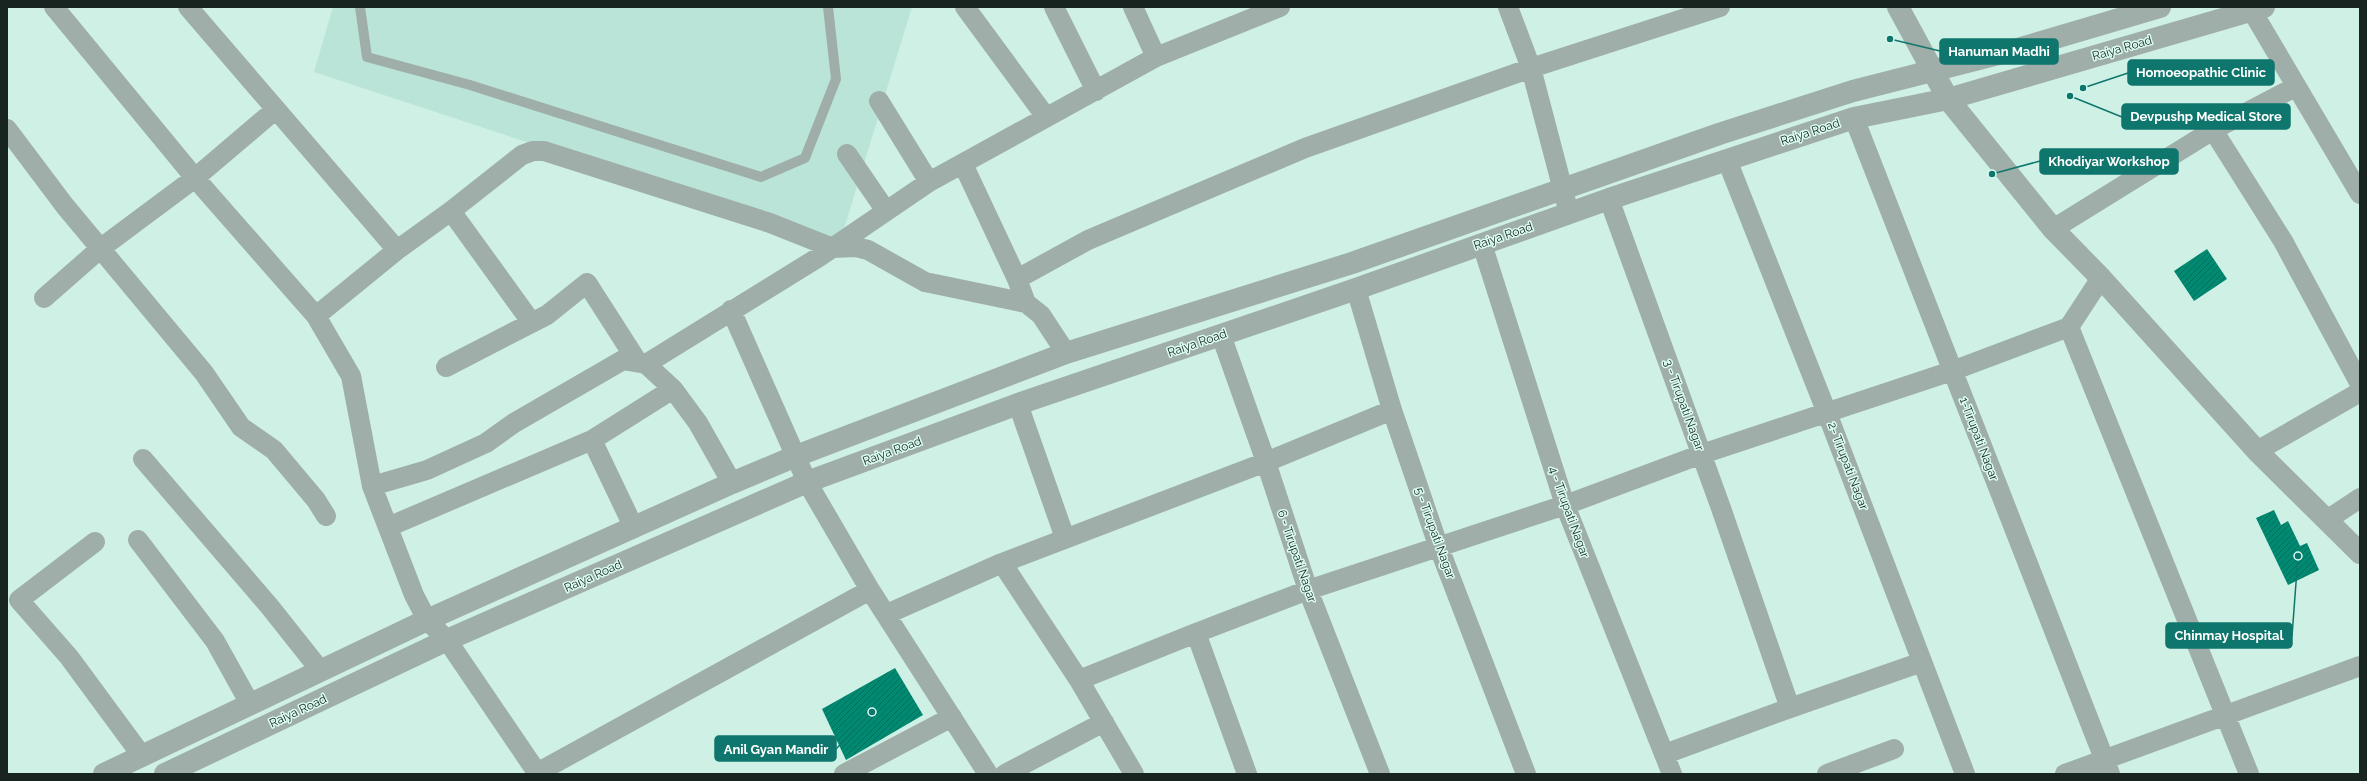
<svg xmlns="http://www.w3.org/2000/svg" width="2367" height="781" font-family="Raleway,sans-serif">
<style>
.built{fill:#bae4d7}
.building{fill:url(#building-hatch)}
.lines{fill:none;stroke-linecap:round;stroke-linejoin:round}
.service{stroke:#9faea9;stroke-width:10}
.minor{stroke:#9faea9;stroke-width:20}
.tertiary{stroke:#9faea9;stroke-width:22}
.labels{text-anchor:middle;stroke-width:3;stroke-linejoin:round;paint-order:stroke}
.street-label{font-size:12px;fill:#172420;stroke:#dbfdf2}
.leader{fill:none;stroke:#0f766e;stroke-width:1.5}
.callout-dot{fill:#0f766e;stroke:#dbfdf2;stroke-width:1.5}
.callout{fill:#0f766e;stroke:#0f766e;stroke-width:1.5}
.callout-label{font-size:13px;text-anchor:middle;font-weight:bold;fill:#fff}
</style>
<defs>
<pattern id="building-hatch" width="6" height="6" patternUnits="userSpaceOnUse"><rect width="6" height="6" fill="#018971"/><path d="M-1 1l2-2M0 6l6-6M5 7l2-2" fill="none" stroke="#02705c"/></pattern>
</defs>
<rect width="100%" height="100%" fill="#cef0e5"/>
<!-- built -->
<path class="built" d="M333 7H912L839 245 314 72Z"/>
<!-- building -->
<path class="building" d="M2207 249 2227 279 2194 301 2174 271Z
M2274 510 2281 525 2288 521 2300 546 2307 543 2319 570 2288 585 2256 518Z
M895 668 923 715 846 760 822 709Z"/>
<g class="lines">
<!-- service -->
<path class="service" d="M360 7 367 57 470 85 761 177 805 158 836 79 828 7"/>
<!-- minor -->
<path class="minor" d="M54 7 195 178 275 110
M188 7 397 250 316 316
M965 7 1046 117
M1054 7 1096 91
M1133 7 1156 57
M1508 7 1531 68 1569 213
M2252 11 2360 194
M2295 87 2213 130 2283 241 2360 384
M879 101 929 182
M1854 118 2110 774
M7 129 65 206 204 373 241 427 274 450 316 500 326 516
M847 154 886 211
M1727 160 1827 413 1965 774
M963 164 1017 279
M1609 199 1722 511 1790 708
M451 211 522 155 533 151H544L770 223 833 248 856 247 868 250 925 282 1026 303 1041 315 1066 353
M2053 229 2213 130
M1482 244 1565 505 1672 774
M397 250 451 211 532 323
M1356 289 1392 410 1438 545 1526 774
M44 298 101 248 195 178 316 316 351 376 372 486 414 595 427 620 447 640 538 774
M1026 303 1017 279 1088 240 1305 148 1531 68 1720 7
M731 310 807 482 870 590 988 774
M2069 327 2249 774
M1221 335 1266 462 1308 590 1380 774
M646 364 819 257 929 182 1156 57 1280 7
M446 367 547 315 587 283 637 361
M1018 404 1065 538
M592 440 634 528
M2257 451 2360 392
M143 459 270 607 320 670
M372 486 427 470 486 443 514 423 623 360 646 364 673 389 698 423 732 483
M2327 520 2360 498
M388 527 592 440 673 389
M138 540 215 641 250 704
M95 542 19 600 69 657 142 756
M1002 563 1079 680 1196 633
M887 614 1002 563 1266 462 1392 410
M1079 680 1134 774
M1665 754 1790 708 1922 662
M535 774 870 590
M844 774 952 717
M1005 774 1104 722
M1247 774 1196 633 1308 590 1565 505 1702 454 1952 371 2069 327 2101 278
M1827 774 1894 749
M2065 774 2360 666"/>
<!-- tertiary -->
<path class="tertiary" d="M1898 7 1948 99 2053 229 2101 278 2257 451 2360 553
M104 774 427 620 732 483 796 456 1066 353 1352 263 1719 134 1853 91 2014 50 2160 7
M165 774 447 640 807 482 1018 404 1356 289 1609 199 1854 118 1948 99 2264 7"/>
</g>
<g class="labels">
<!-- street labels -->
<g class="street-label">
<text transform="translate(2122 48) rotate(-16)" y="4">Raiya Road</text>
<text transform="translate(1810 132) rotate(-18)" y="4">Raiya Road</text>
<text transform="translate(1503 236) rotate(-19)" y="4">Raiya Road</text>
<text transform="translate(1197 343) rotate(-19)" y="4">Raiya Road</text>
<text transform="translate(1684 405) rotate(70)" y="4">3 - Tirupati Nagar</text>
<text transform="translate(1979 439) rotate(69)" y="4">1-Tirupati Nagar</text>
<text transform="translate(892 451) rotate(-20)" y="4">Raiya Road</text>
<text transform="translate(1848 466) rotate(69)" y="4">2- Tirupati Nagar</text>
<text transform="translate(1569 512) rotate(70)" y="4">4 - Tirupati Nagar</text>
<text transform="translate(1435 533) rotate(70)" y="4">5 - Tirupati Nagar</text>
<text transform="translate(1297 556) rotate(71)" y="4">6 - Tirupati Nagar</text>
<text transform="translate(593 576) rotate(-24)" y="4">Raiya Road</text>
<text transform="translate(298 711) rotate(-25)" y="4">Raiya Road</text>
</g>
</g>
<!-- callouts -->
<path class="leader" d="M1890 39L1940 51M2083 88L2128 73M2070 96L2122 117M1992 174L2040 161M2298 556L2292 636M872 712L836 749"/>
<g class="callout-dot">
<circle cx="1890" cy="39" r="4"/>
<circle cx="2083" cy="88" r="4"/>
<circle cx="2070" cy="96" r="4"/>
<circle cx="1992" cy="174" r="4"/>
<circle cx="2298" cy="556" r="4"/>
<circle cx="872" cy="712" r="4"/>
</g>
<g class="callout">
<rect x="1940" y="39" width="118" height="25" rx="4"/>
<rect x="2128" y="60" width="146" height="25" rx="4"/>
<rect x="2122" y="104" width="168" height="25" rx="4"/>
<rect x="2040" y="149" width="138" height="25" rx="4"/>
<rect x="2166" y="623" width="126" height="25" rx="4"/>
<rect x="715" y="736" width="121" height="25" rx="4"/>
</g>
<g class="callout-label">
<text x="1999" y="56">Hanuman Madhi</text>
<text x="2201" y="77">Homoeopathic Clinic</text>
<text x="2206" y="121">Devpushp Medical Store</text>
<text x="2109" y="166">Khodiyar Workshop</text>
<text x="2229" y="640">Chinmay Hospital</text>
<text x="776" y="754">Anil Gyan Mandir</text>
</g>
<!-- border -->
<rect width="2367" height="781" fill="none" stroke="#172420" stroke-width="16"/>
</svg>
